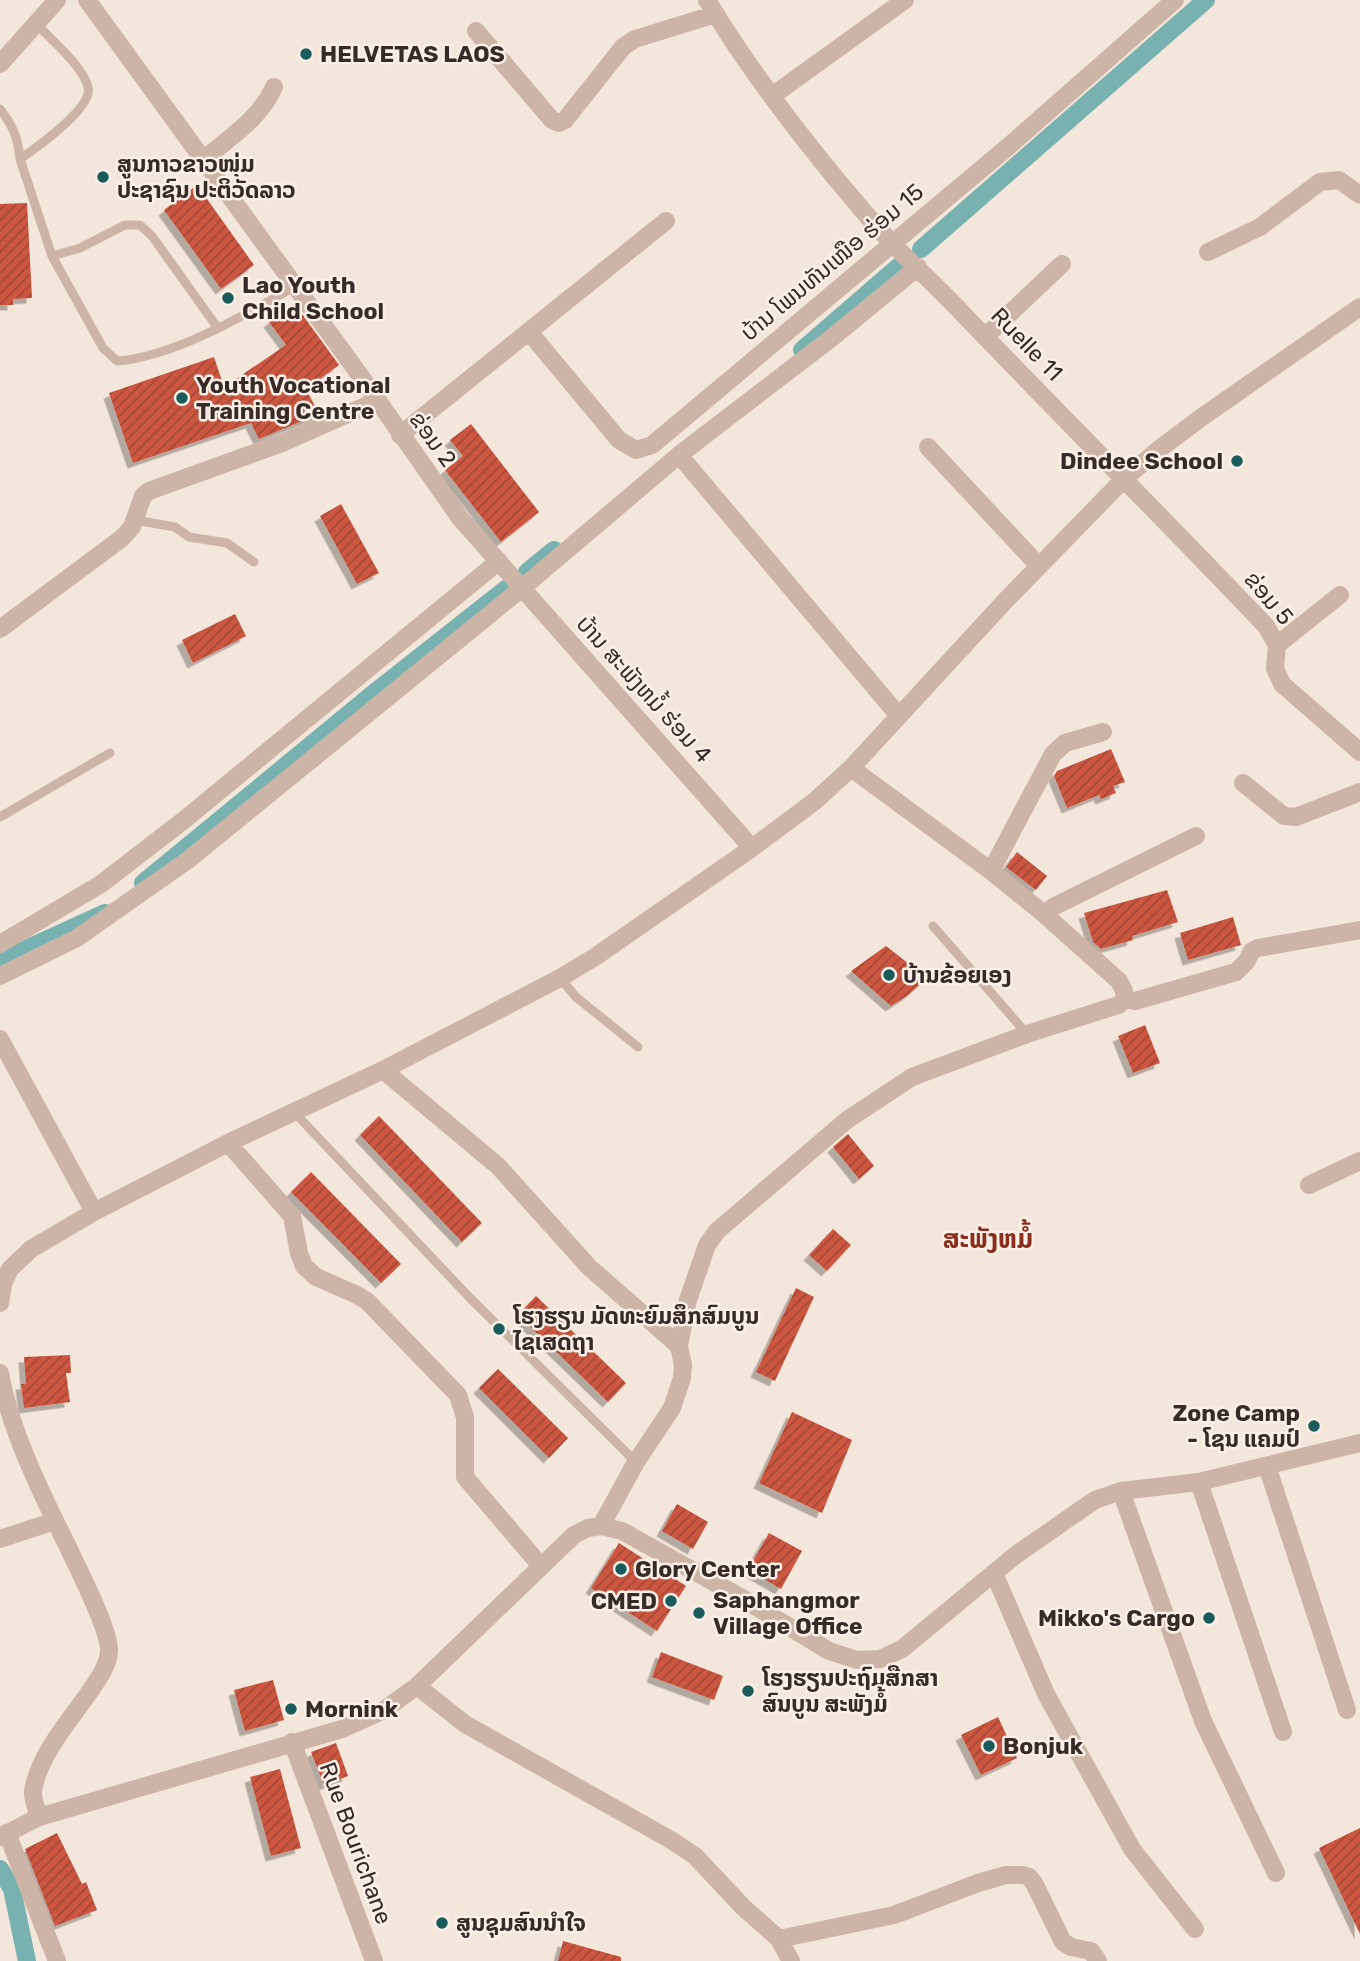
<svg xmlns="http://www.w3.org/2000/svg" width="1360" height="1961" font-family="Rubik,'Noto Sans Lao',sans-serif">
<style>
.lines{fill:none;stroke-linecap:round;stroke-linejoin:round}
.canal{stroke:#78b2b0;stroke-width:18}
.building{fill:url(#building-hatch);filter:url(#shadow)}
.service{stroke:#ccb4a6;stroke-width:9}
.minor{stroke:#ccb4a6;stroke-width:18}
.tertiary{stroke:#ccb4a6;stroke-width:18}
.poi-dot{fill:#1a5b5b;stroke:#faf0e7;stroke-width:2.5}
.labels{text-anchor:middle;stroke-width:5;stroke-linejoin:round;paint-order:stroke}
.poi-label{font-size:23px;font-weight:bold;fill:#372b27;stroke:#faf0e7;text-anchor:start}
.street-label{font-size:23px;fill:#372b27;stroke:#faf0e7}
.quarter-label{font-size:26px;font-weight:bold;fill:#8b2e1c;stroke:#faf0e7}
</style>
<defs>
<pattern id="building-hatch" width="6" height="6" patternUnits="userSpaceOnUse" patternTransform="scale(1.75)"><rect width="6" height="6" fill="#cc5740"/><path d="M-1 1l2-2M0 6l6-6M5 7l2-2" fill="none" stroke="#a64836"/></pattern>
<filter id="shadow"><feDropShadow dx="-5.5" dy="5.5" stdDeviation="0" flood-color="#0004"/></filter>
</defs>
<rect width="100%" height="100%" fill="#f3e6db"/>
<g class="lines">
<!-- canal -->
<path class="canal" d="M921 249 1206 0
M802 350 898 267
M527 572 554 550
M143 883 374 693 507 588
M0 961 105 913
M0 1869 12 1889 27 1961"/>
</g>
<!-- building -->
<path class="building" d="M197 185 254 265 221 289 164 210Z
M27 203 32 298 13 299V305H0V204Z
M294 303 339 365 306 389 319 414 259 439 251 423 133 463 109 393 214 357 224 387 286 345 269 322Z
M471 424 539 512 501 542 445 470 463 456 450 440Z
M341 504 379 573 357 584 320 516Z
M235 614 246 636 193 663 182 640Z
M1111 749 1125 782 1113 786 1116 793 1101 799 1099 795 1067 808 1054 776 1057 771Z
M1017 852 1047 876 1036 890 1006 867Z
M1167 890 1178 922 1132 936 1133 940 1101 949 1093 942 1084 913Z
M1233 917 1241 945 1188 960 1180 933Z
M886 946 927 978 908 995 891 1006 851 971Z
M1145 1025 1160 1063 1133 1073 1118 1036Z
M379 1116 482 1223 462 1242 360 1135Z
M848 1134 874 1166 859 1179 833 1147Z
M311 1172 401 1264 381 1283 291 1192Z
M833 1229 851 1245 827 1271 809 1255Z
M796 1288 814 1297 775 1381 756 1372Z
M536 1296 626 1383 608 1402 518 1315Z
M70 1355 71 1373H66L70 1402 24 1408 21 1384H26L24 1357Z
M498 1369 568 1438 549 1458 479 1388Z
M792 1412 852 1440 822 1513 759 1483Z
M677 1504 708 1522 693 1549 662 1531Z
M769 1533 802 1551 781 1589 748 1570Z
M619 1543 686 1586 657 1631 591 1588Z
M661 1652 723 1676 714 1700 652 1677Z
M273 1680 284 1720 245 1731 234 1690Z
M998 1717 1017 1758 981 1775 961 1735Z
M336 1743 348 1776 324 1785 311 1752Z
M280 1769 301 1848 271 1856 250 1777Z
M1360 1828V1934L1319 1848Z
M57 1833 82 1884 86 1882 97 1910 55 1926 25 1849Z
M563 1941 621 1957V1961H558Z"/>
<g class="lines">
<!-- service -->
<path class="service" d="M37 24C51 40 83 66 88 87 94 107 36 148 20 159L52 256 80 248 125 225H140L152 236 217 327
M0 109C13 126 18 138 20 159
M52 256 103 348 117 361C173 357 245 315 294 287
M135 520 175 527 189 537 227 543 254 562
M0 817 110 753
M933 926 1027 1034
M560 978 576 997 638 1047
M294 1112 470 1298 636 1462"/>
<!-- minor -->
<path class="minor" d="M87 0 362 378 460 518 752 848
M707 0C745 63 790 123 837 180 855 201 873 224 893 244 916 268 941 290 964 315 1064 419 1166 521 1266 626L1277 645 1275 668 1282 684 1360 752
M476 31 552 120 559 123 565 120 623 47 635 39 716 14
M772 96 905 0
M203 160C229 138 260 119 274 87
M1208 252 1260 227 1320 182 1339 180 1360 195
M530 333 619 440 636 450 652 445 1009 146 1175 0
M985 337 1062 264
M400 435 666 221
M928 447 1039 566
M679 455 899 716
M0 629 122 538 132 527 143 496 149 491 282 443 377 401
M1277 645 1340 595
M1243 783 1284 816 1296 817 1360 792
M991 871 1053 754 1065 743 1103 732
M1044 914 1053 907 1196 836
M0 944 101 884 184 820 499 561
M0 976 77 938 188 860 522 588 679 455 834 336 918 267
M1125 999 1135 1001 1236 972 1246 962 1252 951 1258 948 1360 930
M0 1039 94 1212
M383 1070 498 1166 589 1267 679 1346
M228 1143 292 1216 299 1253 304 1266 316 1277 355 1294 367 1301 458 1395 465 1417V1477L540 1565
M1309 1185 1360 1161
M0 1303 3 1284 10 1269 31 1249 94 1212 228 1143 383 1070 560 978 595 957 752 848 815 801 851 768 1007 599 1125 478 1158 450 1202 417 1360 307
M0 1373C9 1428 43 1497 68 1547 78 1569 110 1630 109 1651 108 1667 97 1681 88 1694 68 1723 39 1755 33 1791 32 1799 37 1809 39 1817
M1267 1466 1347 1710
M1199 1482 1283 1732
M1121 1491 1203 1721 1276 1873
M601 1526 636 1462 672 1408 682 1378 683 1365 679 1346 688 1300 707 1245 717 1231 847 1120 912 1077 1027 1034 1109 1008 1119 1005 1125 999 1124 991 1119 981 1044 914 991 871 851 768
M0 1539 55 1521
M994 1573 1046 1694 1132 1849 1195 1929
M417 1686 465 1724 671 1840 695 1856 743 1907 779 1939 791 1961
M7 1833 57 1961
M779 1939 894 1915 978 1883 1006 1875H1023L1029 1877 1034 1883 1063 1942 1071 1947 1091 1951 1098 1961"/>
<!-- tertiary -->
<path class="tertiary" d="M0 64 57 0
M292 1742 374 1961
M0 1837 39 1817 342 1729 384 1710 417 1686 574 1535 588 1528 601 1526 622 1531 742 1598 829 1651 857 1660 880 1659 902 1649 1017 1554 1095 1500 1121 1491 1199 1482 1360 1443"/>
</g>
<!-- markers -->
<g class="poi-dot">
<circle cx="306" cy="54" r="7"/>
<circle cx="103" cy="177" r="7"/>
<circle cx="228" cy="298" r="7"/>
<circle cx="182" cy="398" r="7"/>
<circle cx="1237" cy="461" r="7"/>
<circle cx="889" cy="975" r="7"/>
<circle cx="499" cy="1329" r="7"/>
<circle cx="1314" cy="1426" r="7"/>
<circle cx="621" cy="1569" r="7"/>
<circle cx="671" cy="1601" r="7"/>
<circle cx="699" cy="1613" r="7"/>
<circle cx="1209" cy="1618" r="7"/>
<circle cx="748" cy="1691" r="7"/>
<circle cx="291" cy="1709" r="7"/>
<circle cx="989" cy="1746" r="7"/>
<circle cx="442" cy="1923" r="7"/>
</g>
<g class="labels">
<!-- poi labels -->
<g class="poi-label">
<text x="320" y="62">HELVETAS LAOS</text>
<text x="117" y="172">ສູນກາວຂາວໜຸ່ມ<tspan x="117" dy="26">ປະຊາຊົນ ປະຕິວັດລາວ</tspan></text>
<text x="242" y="293">Lao Youth<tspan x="242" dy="26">Child School</tspan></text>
<text x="196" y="393">Youth Vocational<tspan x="196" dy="26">Training Centre</tspan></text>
<text x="1223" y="469" text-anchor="end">Dindee School</text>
<text x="903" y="983">ບ້ານຂ້ອຍເອງ</text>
<text x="513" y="1324">ໂຮງຮຽນ ມັດທະຍົມສຶກສົມບູນ<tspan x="513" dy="26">ໄຊເສດຖາ</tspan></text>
<text x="1300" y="1421" text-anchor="end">Zone Camp<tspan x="1300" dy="26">- ໂຊນ ແຄມປ໌</tspan></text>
<text x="635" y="1577">Glory Center</text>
<text x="713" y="1608">Saphangmor<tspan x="713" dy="26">Village Office</tspan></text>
<text x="657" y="1609" text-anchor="end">CMED</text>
<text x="1195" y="1626" text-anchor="end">Mikko's Cargo</text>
<text x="762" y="1686">ໂຮງຮຽນປະຖົມສືກສາ<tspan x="762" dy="26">ສົນບູນ ສະພັງມໍ້</tspan></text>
<text x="305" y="1717">Mornink</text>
<text x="1003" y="1754">Bonjuk</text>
<text x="456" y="1931">ສູນຊຸມສົນນຳໃຈ</text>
</g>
<!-- street labels -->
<g class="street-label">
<text transform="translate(832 262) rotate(-40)" y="8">ບ້ານ ໂພນທັນເໜືອ ຮ່ອມ 15</text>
<text transform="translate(1027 344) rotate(46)" y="8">Ruelle 11</text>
<text transform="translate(433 439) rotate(54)" y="8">ຂ່ອມ 2</text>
<text transform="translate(1269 598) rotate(50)" y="8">ຂ່ອມ 5</text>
<text transform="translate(644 689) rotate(48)" y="8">ບ້ານ ສະພັງຫມໍ້ ຮ່ອມ 4</text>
<text transform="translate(356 1843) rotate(70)" y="8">Rue Bourichane</text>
</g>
<!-- quarter labels -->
<g class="quarter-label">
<text x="988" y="1248">ສະພັງຫມໍ້</text>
</g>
</g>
</svg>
